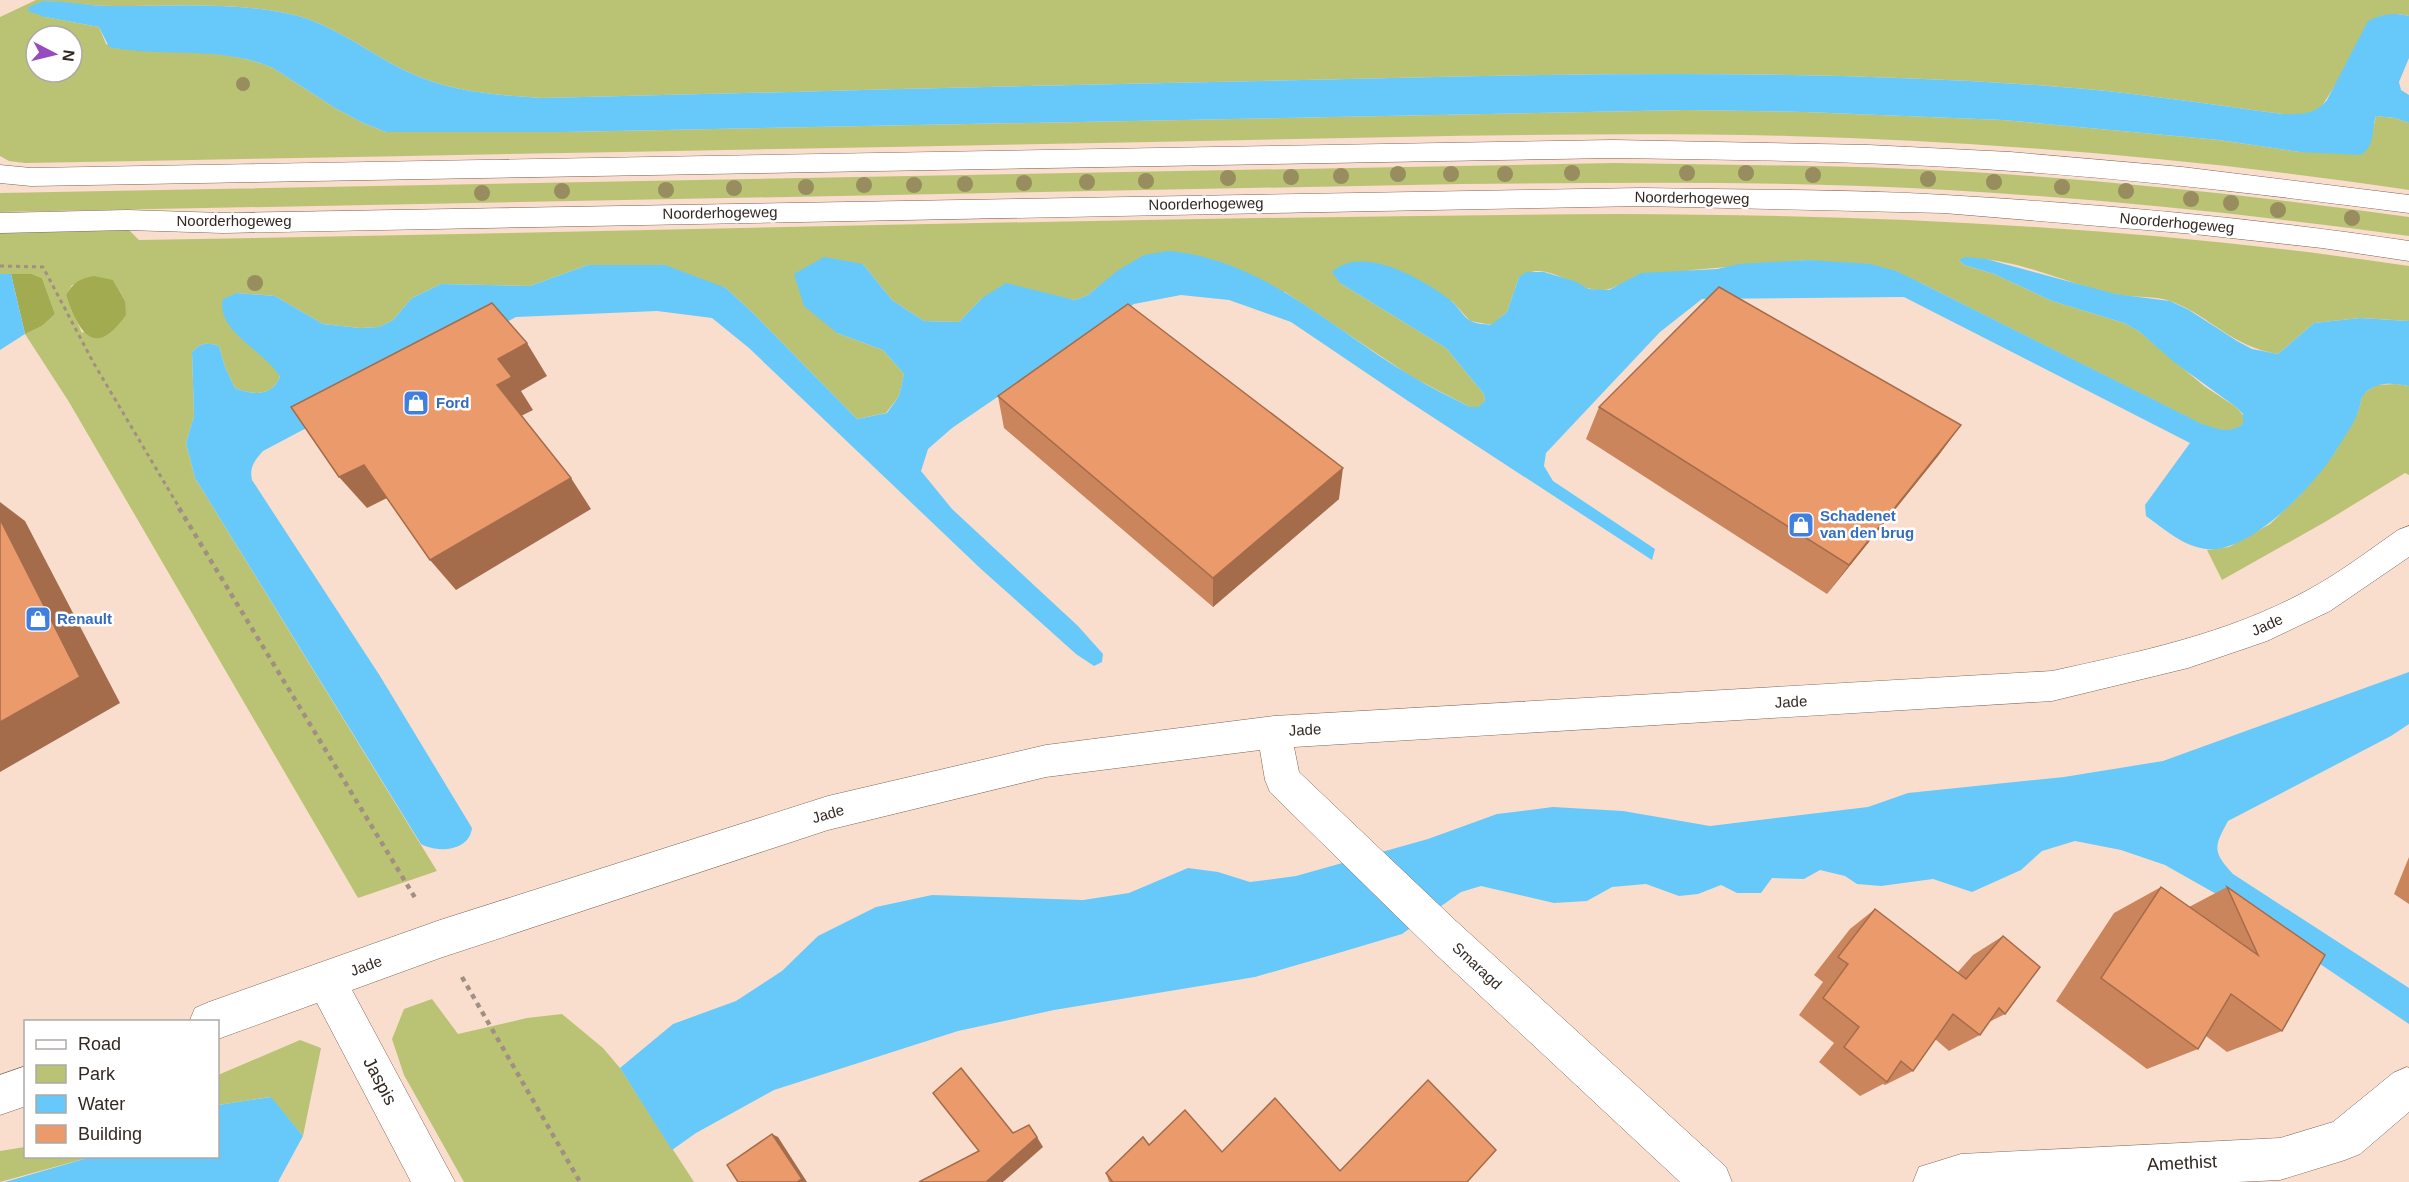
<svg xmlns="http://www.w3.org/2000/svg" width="2409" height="1182" font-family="Arial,sans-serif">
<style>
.green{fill:#bac374;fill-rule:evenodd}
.forest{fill:#a2ab50}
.water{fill:#67c9f9}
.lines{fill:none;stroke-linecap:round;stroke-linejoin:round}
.minor-casing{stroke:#7c6557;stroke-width:1}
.major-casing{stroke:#7c6557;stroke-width:1}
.path-far1{stroke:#a28f83;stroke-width:3;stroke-dasharray:4 4;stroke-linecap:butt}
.path{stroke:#a28f83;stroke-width:4.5;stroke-dasharray:5 5;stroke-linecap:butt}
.minor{fill:#fff;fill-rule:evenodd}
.major{fill:#fff;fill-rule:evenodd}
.tree{fill:#978d5e}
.wall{fill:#ca855c}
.shaded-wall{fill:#a46c4b}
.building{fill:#eb9b6b;stroke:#a46c4b;stroke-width:1.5}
.labels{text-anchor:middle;stroke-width:5;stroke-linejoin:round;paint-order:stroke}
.street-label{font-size:15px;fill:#332923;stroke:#fff}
.shop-label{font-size:15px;font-weight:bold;fill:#366cbe;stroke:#fff;text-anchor:start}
.near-street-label{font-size:18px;fill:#332923;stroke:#fff}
</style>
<rect width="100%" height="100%" fill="#f9dece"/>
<!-- green -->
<path class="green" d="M36 0H2409V16L2399 14 2336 84 2320 109 2306 114H2283C2205 104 2127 91 2048 86 1801 68 1552 74 1304 80 1050 85 796 92 542 98 497 95 450 92 408 72 370 54 335 25 294 15 233 1 173 6 112 6 89 6 66 2 43 1L45 17 99 27 106 44 115 48C165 51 227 48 273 68L335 108 363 123 386 132H564L1687 110 1805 112 2003 120 2219 140 2300 152 2374 125 2376 116 2395 118 2409 123V190C2203 159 1996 142 1788 136 1576 131 1364 138 1152 142 776 149 400 156 25 163L9 161 0 156V17ZM36 36H72V72H36Z
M1614 163C1733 165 1852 165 1972 172 2118 181 2264 197 2409 217V236C2227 211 2045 193 1862 186 1729 181 1595 183 1461 184L0 212V193Z
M1620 214C1885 215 2147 227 2409 266V321L2360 318 2314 323 2278 354C2230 346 2213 318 2173 302 2155 295 2133 298 2114 294 2065 284 2008 253 1959 260L1964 265 1994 274 2052 301 2124 323 2140 332 2204 386 2236 407 2243 415 2244 424C2226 438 2203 425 2185 416L1921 283 1808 260 1692 270 1616 286C1591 301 1564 271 1537 271 1532 271 1525 275 1519 277L1507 312 1492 325 1470 321 1452 301 1340 283 1446 348 1484 394 1485 401 1478 408 1470 407 1412 377 1285 292 1099 286 1088 295 1075 300 1050 295 982 298 959 322 924 321 892 300 863 264 837 333 883 350 904 374 899 396 886 413 857 419 753 313 726 288 588 265 530 286 441 284 412 298 393 320 379 327 360 328 323 324 275 296 237 293 239 336 276 368 280 377C271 397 253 395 235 388L225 367 219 346C207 342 200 343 192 352L194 416 186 443 195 478 437 871 358 898 69 402 25 334 42 326 55 314 42 278 32 274H0V233L128 229 139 240C633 232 1127 217 1620 214ZM113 280 125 301 82 333 66 295 72 285Z
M2396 384 2409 386V475L2405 473 2325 522 2222 580 2207 550 2229 547 2270 524 2301 494 2335 452 2358 412 2363 394 2376 385Z
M432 999 458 1034 527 1018 562 1014 603 1048 620 1068 694 1182H464L404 1075 392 1039 404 1009Z
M300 1040 321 1048 303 1136 270 1097 218 1105V1075Z
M25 1147 26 1156 91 1157 0 1182V1151Z"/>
<!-- forest -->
<path class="forest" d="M11 274H32L42 278 55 314 42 326 25 334Z
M94 276 113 280 125 301 126 315C94 360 79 332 66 295 73 283 80 278 94 276Z"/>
<!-- water -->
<path class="water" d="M43 1C66 1 89 6 112 6 173 6 233 1 294 15 335 25 370 54 408 72 450 92 497 95 542 98 796 92 1050 85 1304 80 1552 74 1801 68 2048 86 2127 91 2205 104 2283 114 2301 114 2315 115 2327 100L2368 21C2382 14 2394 12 2409 16V58L2399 82 2401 90 2409 95V123L2395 118 2376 116C2371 130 2376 147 2360 155L2300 152 2219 140 2003 120 1805 112 1687 110 564 132H386L363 123 335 108 273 68C221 45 163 58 109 47L99 27 45 17 28 11 29 7Z
M1168 251C1264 259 1334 331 1413 377 1431 388 1451 397 1470 407H1478L1485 401 1484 394 1446 348 1340 283 1332 272C1362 244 1423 279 1450 300 1457 305 1462 315 1469 320 1474 324 1485 324 1491 325L1507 312 1519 277 1526 272H1544L1574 281 1589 289 1609 290 1641 273 1717 269 1739 264 1808 260 1871 264 1896 271 1921 283 2202 424C2217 429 2230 434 2243 424V414L2236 407 2174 362 2140 332 2124 323 2052 301 1994 274 1964 265 1959 260 1965 257 1986 259 2115 294 2170 301 2189 310 2237 341 2252 349 2278 354 2314 323 2360 318 2409 321V386C2394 383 2378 381 2366 392 2361 396 2361 403 2359 409 2355 423 2344 437 2337 449 2317 483 2249 555 2206 549 2183 546 2164 529 2146 516L2145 505 2190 443 1904 297 1702 299 1660 332 1546 453 1544 466 1553 481 1655 549 1652 560 1408 401 1291 322 1229 300 1181 295 1134 304 952 428 928 449 921 471 952 509 1078 626 1103 654 1102 662 1094 666 1076 654 981 569 749 348 712 318 657 311 516 317 263 451C255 460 249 467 252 480L380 676 472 828C469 852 437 853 421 844L195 478 186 443 194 416 192 352C200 343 207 342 219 346L225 367 235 388C253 395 271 397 280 377 267 352 215 331 223 299L237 293 275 296 323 324 360 328 379 327 393 320 412 298 441 284 530 286 588 265H665L726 288 753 313 857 419 887 413 899 396 904 374 883 350 837 333 804 306 794 274 824 257 863 264 892 300 924 321 959 322 982 298 1006 283 1075 300 1088 295 1117 271 1144 255Z
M0 274H11L25 334 0 350Z
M2409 672V724L2391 736 2228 821C2214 847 2212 851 2233 874L2409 988V1024L2218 895 2165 865 2121 850 2075 841 2042 851 2021 870 1972 892 1933 879 1881 886 1857 884 1845 876 1820 870 1804 879 1772 878 1761 893H1737L1721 885 1698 894 1679 896 1646 884 1612 887 1587 901 1554 903 1481 886 1461 892 1402 934 1335 954 1255 977 1054 1010 958 1031 774 1090 696 1133 672 1150 620 1068 673 1024 736 1001 782 971 818 936 876 907 932 895 1083 900 1129 893 1188 868 1218 872 1250 882 1296 876 1428 839 1497 814 1553 807 1623 811 1710 826 1868 807 1908 793 2064 777 2163 761Z
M271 1097 303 1136 278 1182H5L91 1157 218 1156V1105Z"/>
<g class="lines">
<!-- minor casing -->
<g class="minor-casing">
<path id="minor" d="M2409 526V557L2330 611 2267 641 2188 668 2052 701 1294 747 1299 772 1456 921 1726 1167 1732 1182H1680L1428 947 1270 792 1265 780 1260 750 1046 777 828 830 440 958 352 990 455 1182H411L317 1003 218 1039V1022H189L195 1008 209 1002 440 920 828 796 1046 745 1274 716 2052 671C2139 652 2227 634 2306 591 2338 574 2368 551 2398 530Z
M26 1066V1106L0 1115V1075Z
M2407 1067 2409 1068V1112L2360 1154 2345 1160 2280 1180 2237 1182H1913L1919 1167 1961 1154 2280 1138 2333 1122 2393 1073Z"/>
</g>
<!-- major casing -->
<g class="major-casing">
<path id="major" d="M1613 140 1868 145 2010 152 2182 167 2409 195V213C2277 196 2145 180 2012 171 1879 161 1746 160 1613 158L31 186 0 183V165L31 168Z
M1642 188C1743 190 1845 189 1945 195 2100 204 2255 218 2409 241V261L2322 248 2194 234 1944 213 1642 206 223 233 127 230 0 233V213L127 210 223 213Z"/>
</g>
<!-- path-far1 -->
<path class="path-far1" d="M0 266 43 267 93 362 180 509"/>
<!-- path -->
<path class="path" d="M179 508 417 901
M462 977 580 1182"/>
<!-- minor -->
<use href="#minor" class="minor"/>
<!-- major -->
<use href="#major" class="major"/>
</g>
<!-- trees -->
<g class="tree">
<circle cx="243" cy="84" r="7"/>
<circle cx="1572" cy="173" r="8"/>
<circle cx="1687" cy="173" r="8"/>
<circle cx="1746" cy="173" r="8"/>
<circle cx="1398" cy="174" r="8"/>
<circle cx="1451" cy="174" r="8"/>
<circle cx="1505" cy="174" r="8"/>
<circle cx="1813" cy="175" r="8"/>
<circle cx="1341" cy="176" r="8"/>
<circle cx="1291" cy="177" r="8"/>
<circle cx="1228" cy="178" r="8"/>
<circle cx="1928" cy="179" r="8"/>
<circle cx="1146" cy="181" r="8"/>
<circle cx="1087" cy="182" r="8"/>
<circle cx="1994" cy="182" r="8"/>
<circle cx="1024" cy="183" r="8"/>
<circle cx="965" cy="184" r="8"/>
<circle cx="864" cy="185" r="8"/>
<circle cx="914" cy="185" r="8"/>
<circle cx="806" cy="187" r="8"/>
<circle cx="2062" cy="187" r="8"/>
<circle cx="734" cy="188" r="8"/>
<circle cx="666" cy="190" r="8"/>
<circle cx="562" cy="191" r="8"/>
<circle cx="2126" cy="191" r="8"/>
<circle cx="482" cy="193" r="8"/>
<circle cx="2191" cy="199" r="8"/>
<circle cx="2231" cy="203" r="8"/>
<circle cx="2278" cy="210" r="8"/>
<circle cx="2352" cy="218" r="8"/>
<circle cx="255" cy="283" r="8"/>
</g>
<!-- wall -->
<path class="wall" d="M998 396 1339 499 1213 607 1004 428Z
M1599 407 1961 425 1938 456 1827 594 1586 439Z
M2409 857V904L2394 894Z
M2161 887 2189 907 2227 887 2325 955 2282 1031 2227 1052 2206 1036 2198 1049 2147 1069 2056 1001 2114 913Z
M1875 909 1957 973 1973 955 2003 936 2005 1014 1989 1022 1980 1035 1949 1051 1935 1039 1913 1071 1885 1085 1883 1084 1860 1096 1819 1062 1834 1043 1799 1015 1823 982 1814 975 1850 929Z
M1149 1145 1222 1152 1340 1171 1467 1182H1109L1106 1173Z"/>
<!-- shaded-wall -->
<path class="shaded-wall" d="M527 343 547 376 521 391 533 410 519 417 497 385 498 359Z
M1961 425 1938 456 1827 594 1849 565Z
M364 465 391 496 367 508 339 477Z
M1343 468 1339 499 1213 607V578Z
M571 478 591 509 456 590 430 560Z
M0 502 25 521 120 703 0 772Z
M772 1134 778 1137 807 1182H797Z
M1037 1137 1043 1147 1003 1182H986Z"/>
<!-- building -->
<path class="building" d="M1719 287 1961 425 1849 565 1599 407Z
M492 303 527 343 498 359 512 377 497 385 571 478 430 560 364 465 339 477 291 407Z
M1128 304 1343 468 1213 578 998 396Z
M0 519 80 677 0 722Z
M2161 887 2258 955 2227 887 2325 955 2282 1031 2231 994 2198 1049 2101 978Z
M1875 909 1966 979 2003 936 2040 967 2005 1014 1999 1008 1980 1035 1953 1014 1913 1071 1901 1061 1887 1082 1844 1047 1859 1027 1823 998 1848 964 1838 957Z
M961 1068 1013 1133 1029 1125 1037 1137 986 1182H919L979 1151 933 1093Z
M1428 1080 1496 1150 1467 1182H1111L1112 1181 1106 1173 1143 1137 1149 1145 1185 1110 1222 1152 1275 1098 1340 1171Z
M772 1134 802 1179 797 1182H738L727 1165Z"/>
<!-- icons -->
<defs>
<g id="shop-square" transform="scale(1.35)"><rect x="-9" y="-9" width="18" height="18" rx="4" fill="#3f7fe0" stroke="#fff"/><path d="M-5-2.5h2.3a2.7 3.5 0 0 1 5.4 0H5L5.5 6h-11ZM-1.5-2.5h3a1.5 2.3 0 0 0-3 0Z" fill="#fff"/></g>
</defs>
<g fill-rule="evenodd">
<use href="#shop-square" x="416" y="403"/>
<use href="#shop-square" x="1801" y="525"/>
<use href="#shop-square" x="38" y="619"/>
</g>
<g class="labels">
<!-- street labels -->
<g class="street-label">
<text transform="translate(1692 198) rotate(1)" y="5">Noorderhogeweg</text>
<text transform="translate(1206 204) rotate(-1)" y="5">Noorderhogeweg</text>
<text transform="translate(720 213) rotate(-1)" y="5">Noorderhogeweg</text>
<text x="234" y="226">Noorderhogeweg</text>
<text transform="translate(2177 223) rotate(5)" y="5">Noorderhogeweg</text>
<text transform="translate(2267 625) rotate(-24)" y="5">Jade</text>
<text transform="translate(1791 702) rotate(-3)" y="5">Jade</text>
<text transform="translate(1305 730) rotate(-3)" y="5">Jade</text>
<text transform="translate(828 814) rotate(-16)" y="5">Jade</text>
<text transform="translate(366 966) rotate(-20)" y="5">Jade</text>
<text transform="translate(1477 966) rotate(43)" y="5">Smaragd</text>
</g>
<!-- shop labels -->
<g class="shop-label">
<text x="436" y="408">Ford</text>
<text x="1820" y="521">Schadenet<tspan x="1820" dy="17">van den brug</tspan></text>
<text x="57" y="624">Renault</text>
</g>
<!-- near-street labels -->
<g class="near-street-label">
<text transform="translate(380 1081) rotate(62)" y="6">Jaspis</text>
<text transform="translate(2182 1163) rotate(-3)" y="6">Amethist</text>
</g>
</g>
<!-- legend -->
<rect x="24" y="1020" width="195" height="138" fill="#ffffff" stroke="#ada9a7" stroke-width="1.5"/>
<rect x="36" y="1040" width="30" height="9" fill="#ffffff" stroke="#ada9a7" stroke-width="1.5"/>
<text x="78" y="1050" font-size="18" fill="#332923">Road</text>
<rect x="36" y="1065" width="30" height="18" fill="#bac374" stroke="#ada9a7" stroke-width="1.5"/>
<text x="78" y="1080" font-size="18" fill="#332923">Park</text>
<rect x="36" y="1095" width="30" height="18" fill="#67c9f9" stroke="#ada9a7" stroke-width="1.5"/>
<text x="78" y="1110" font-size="18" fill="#332923">Water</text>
<rect x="36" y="1125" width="30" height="18" fill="#eb9b6b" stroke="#ada9a7" stroke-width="1.5"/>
<text x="78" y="1140" font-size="18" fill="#332923">Building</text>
<!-- north arrow -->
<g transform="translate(54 54) rotate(97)"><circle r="28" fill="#ffffff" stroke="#ada9a7" stroke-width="1.5"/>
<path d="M0-4.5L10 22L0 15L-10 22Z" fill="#974bbd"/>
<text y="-9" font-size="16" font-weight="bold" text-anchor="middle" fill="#332923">N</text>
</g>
</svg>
